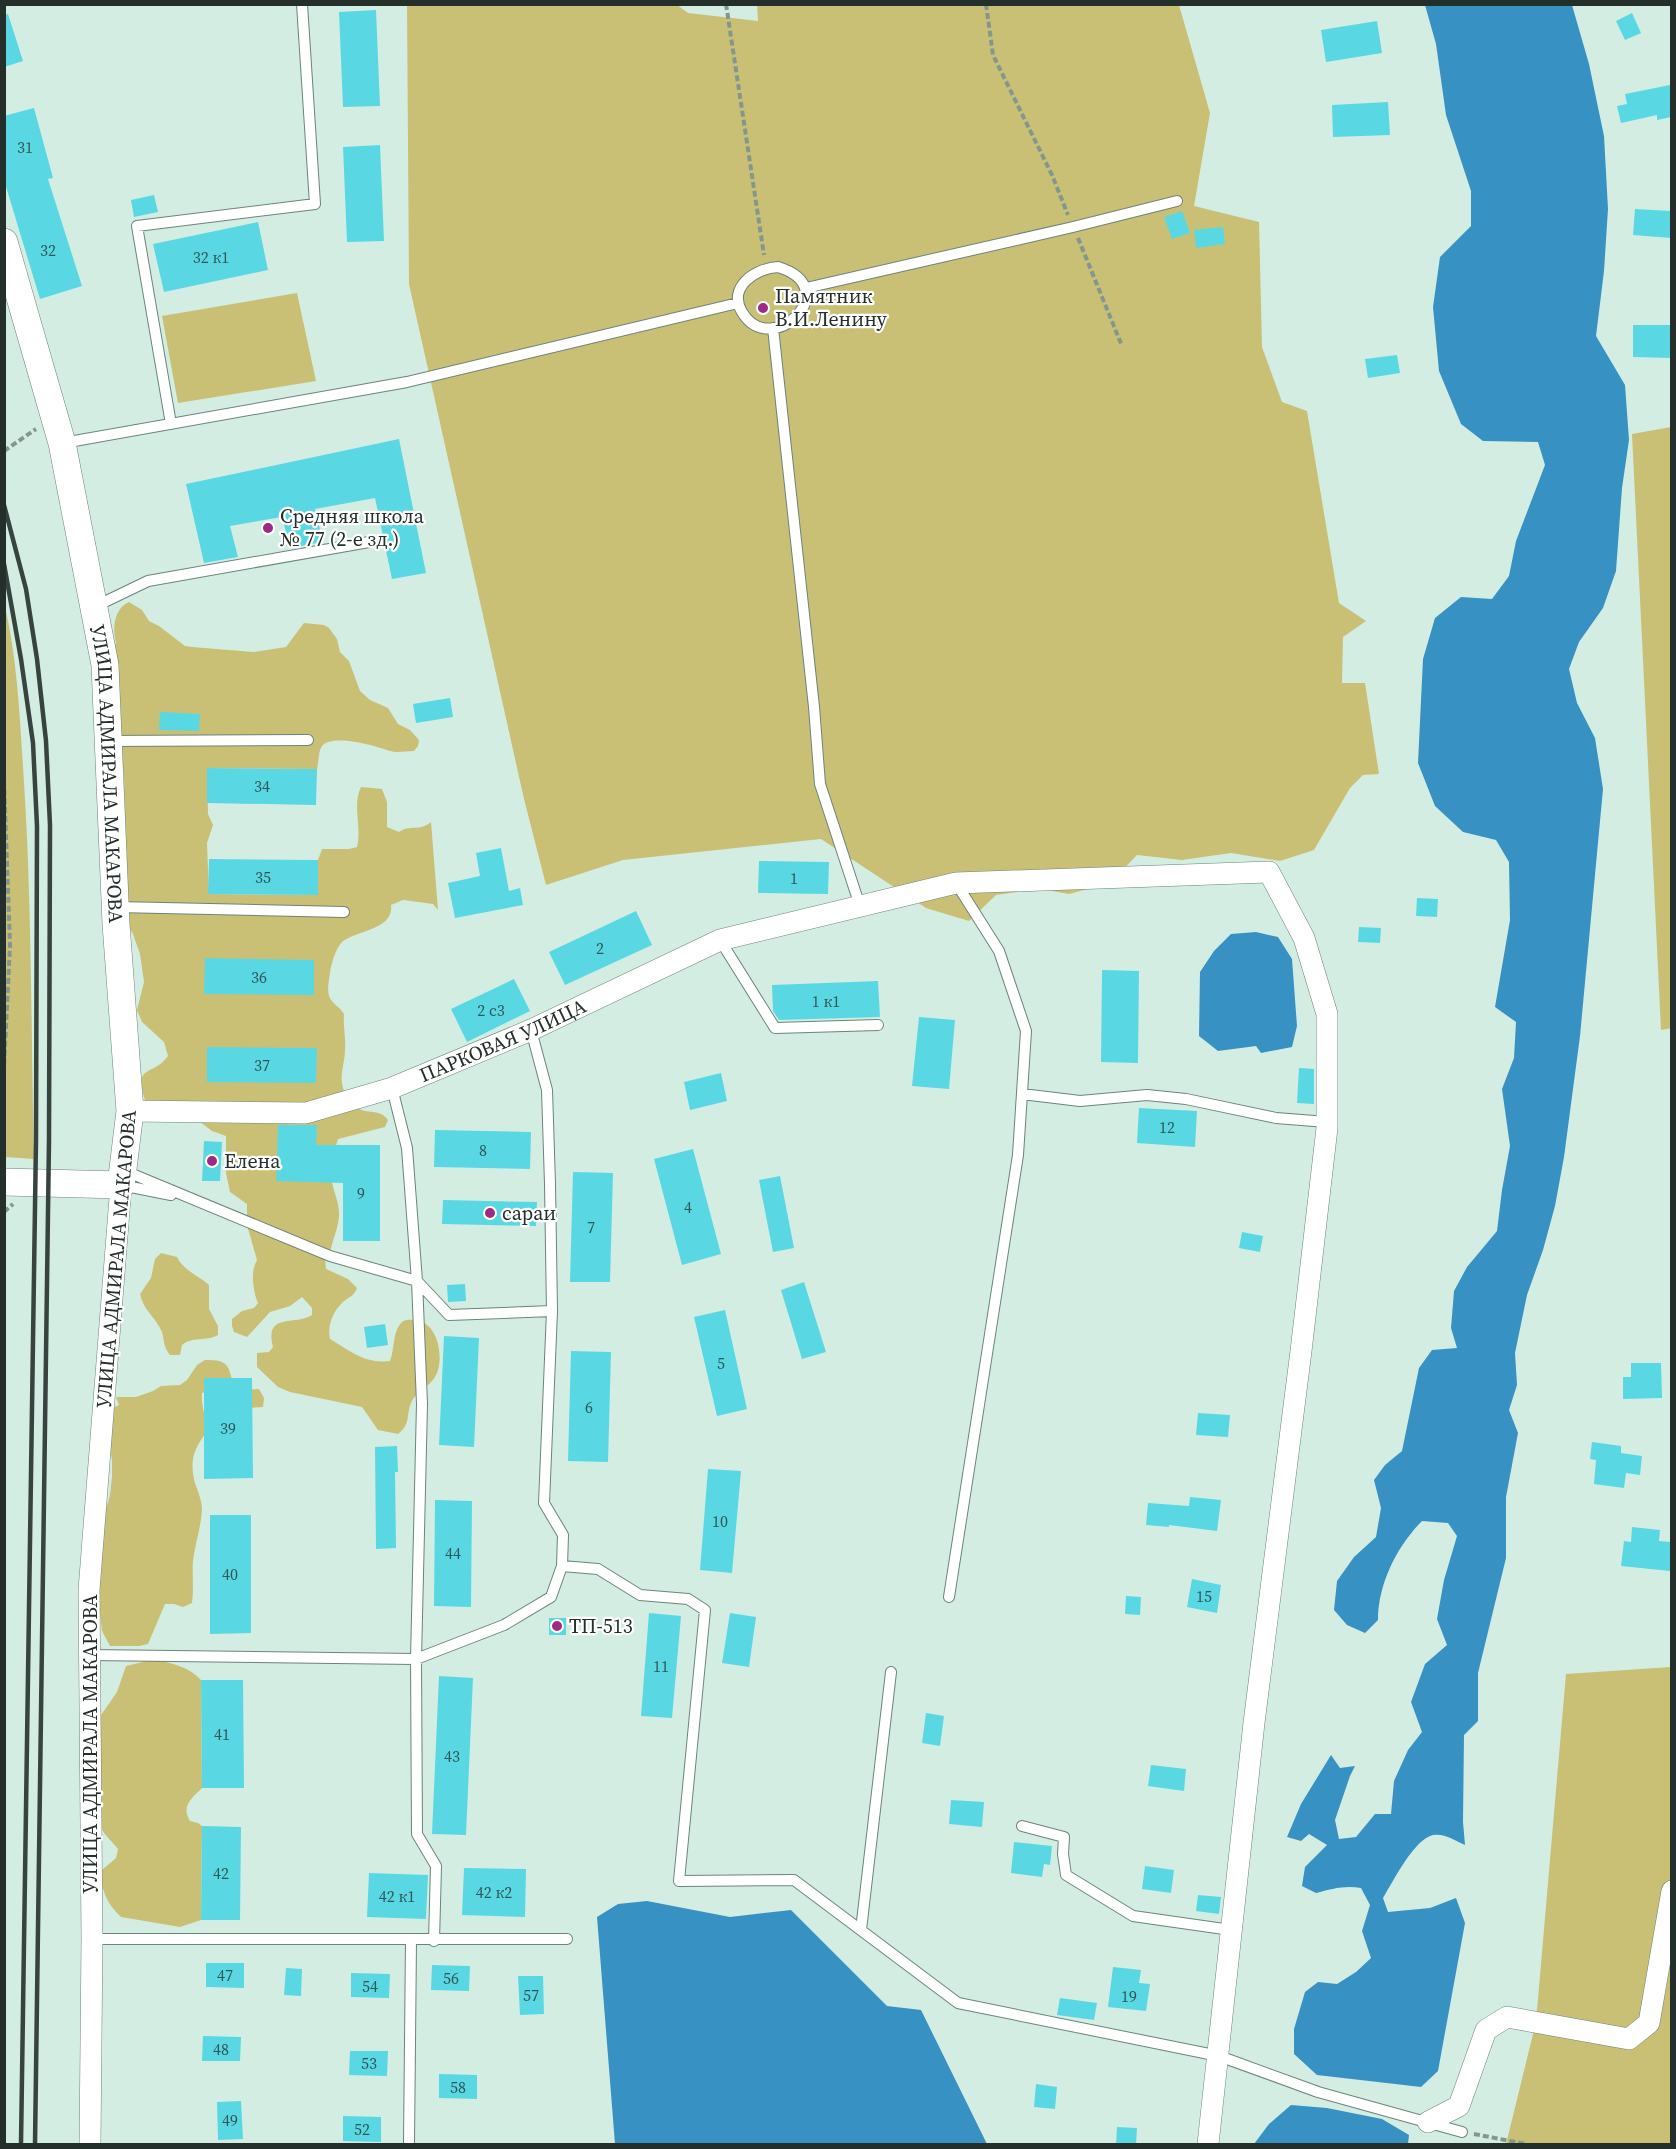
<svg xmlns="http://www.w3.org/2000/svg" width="1676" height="2149" font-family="'Source Serif 4',serif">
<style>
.green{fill:#c9c075}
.water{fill:#3891c3}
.building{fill:#59d8e4}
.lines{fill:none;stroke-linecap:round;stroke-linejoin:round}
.service-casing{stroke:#6c847b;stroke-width:12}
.minor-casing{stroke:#6c847b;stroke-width:22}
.tertiary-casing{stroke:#6c847b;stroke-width:28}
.path{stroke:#84978f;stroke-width:4;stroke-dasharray:6 3;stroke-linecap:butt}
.service{stroke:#fff;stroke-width:10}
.minor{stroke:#fff;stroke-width:21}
.tertiary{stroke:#fff;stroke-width:27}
.rail{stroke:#37433e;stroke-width:4.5}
.poi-dot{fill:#9e2a85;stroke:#fff;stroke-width:2}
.labels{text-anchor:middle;stroke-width:4.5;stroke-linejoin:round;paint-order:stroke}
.number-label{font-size:16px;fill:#315858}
.poi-label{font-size:20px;fill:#242e2a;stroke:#fff;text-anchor:start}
.street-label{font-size:20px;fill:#242e2a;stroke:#fff}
</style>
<rect width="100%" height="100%" fill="#d3ede3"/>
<!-- green -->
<path class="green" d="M676 4 688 13 758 21 757 5H1179L1210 113 1194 206 1259 222 1262 347 1282 402 1307 411 1339 603 1366 621 1343 637 1342 683H1365L1379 774 1363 775 1350 788 1314 850 1280 861 1231 853 1182 860 1137 855 1110 883 1069 894 1041 889 996 895 969 921 926 908 821 839 623 860 546 885 524 799 409 284 407 5Z
M297 293 316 381 178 403 162 316Z
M1671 427 1672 1028 1661 1030 1632 434Z
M4 602C18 661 20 722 24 782 32 908 31 1034 34 1159L5 1157Z
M129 602 142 610 149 621 159 626 185 646 192 647 254 652 286 647 304 623 324 625 329 628 337 639 340 652 349 661 360 691 370 700 388 708 398 724 410 730 419 740 418 746 414 751C406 751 397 753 390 751 377 746 332 733 322 746 318 752 319 762 317 769L207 768 208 814 213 825 207 843 209 894 318 895V860L322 849H349L357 847C362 827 352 805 361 787L382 789 387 802V827L399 832C410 824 419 832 431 822L438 910 433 904 403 900 391 905C394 930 356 930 342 942 336 948 331 964 330 973 329 980 327 989 329 996 332 1004 340 1007 344 1014 343 1026 346 1038 345 1051 344 1070 336 1081 349 1100 352 1103 355 1108 359 1109 370 1114 380 1109 388 1120L385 1127 338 1139C334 1152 329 1168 332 1182 334 1193 339 1202 339 1214 339 1229 331 1241 330 1256L325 1259 326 1269 348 1279 357 1288C354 1296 349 1297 343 1302 333 1311 327 1326 330 1339 350 1351 365 1364 390 1361 395 1349 392 1332 402 1322 406 1319 411 1320 416 1320 437 1323 443 1353 438 1370 433 1387 418 1389 412 1401 405 1415 412 1423 398 1434L378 1430 362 1407 290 1392 278 1387 257 1367V1353L269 1352 273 1347C264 1312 295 1326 312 1315V1308L302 1297 290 1306 270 1312 247 1337 234 1332 232 1326V1319L242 1311 254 1308 258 1303C253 1291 250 1272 257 1260L247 1225V1204L230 1192 226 1173V1136L212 1131 200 1122 146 1104C133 1061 151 1079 168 1056L164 1042 142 1022 137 1010 144 982 140 954 133 934 126 922 124 776 110 654 116 643C112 629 114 608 129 602Z
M161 1253 177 1257C184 1271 198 1275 209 1285V1309L218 1326V1335C206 1342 193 1336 182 1345L180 1355H170C161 1343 166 1339 160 1328 153 1315 143 1309 140 1294L151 1278 155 1259Z
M205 1360C237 1359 224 1373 239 1390L259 1389 264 1398 263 1407 245 1408 210 1391 202 1393C201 1406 206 1419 208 1431 194 1447 189 1461 195 1483 198 1492 202 1500 202 1510 201 1527 195 1544 193 1561 192 1575 194 1589 192 1603L183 1607 174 1604H165L148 1644 139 1646H110L102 1631 98 1595 105 1512 110 1495 112 1477V1459L108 1442 111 1409 119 1405 116 1397H136L153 1391 161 1386 180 1385 187 1380 197 1365Z
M155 1659C173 1664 188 1666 201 1680L202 1788C191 1799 181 1806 190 1821L198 1823 202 1826 201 1920 180 1927 121 1917C107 1904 100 1889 102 1870L116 1858 118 1849 104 1833 100 1825 99 1718 117 1692 126 1666Z
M1671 1667V2144H1506L1536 2022 1566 1674Z"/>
<!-- water -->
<path class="water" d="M1425 5H1572L1589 64 1604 136 1608 209 1604 271 1596 336 1625 385 1629 440 1622 488 1616 571 1603 608 1579 642 1569 669 1577 703 1595 738 1603 789 1580 1036 1564 1157 1555 1206 1543 1250 1527 1295 1515 1353 1517 1385 1509 1410 1518 1433 1506 1497V1558L1478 1673V1721L1464 1735 1463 1822 1465 1845C1456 1841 1444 1833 1433 1835 1414 1839 1393 1882 1383 1898L1388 1912 1430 1908 1456 1898 1465 1923 1438 2071 1421 2087 1317 2075 1294 2054V2029L1305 1992 1318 1982 1337 1984 1356 1972 1371 1958 1362 1931 1370 1905 1361 1888C1345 1885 1331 1889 1316 1893L1302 1886 1305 1867 1327 1845 1309 1834 1301 1841 1287 1837 1301 1804 1331 1755 1340 1768 1355 1766 1350 1776 1335 1820 1339 1839 1356 1837 1375 1814H1391L1394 1781 1408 1750 1422 1732 1411 1702 1425 1664 1447 1645 1437 1619 1444 1580 1457 1536 1448 1523 1422 1521C1397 1546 1378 1584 1378 1620L1365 1633 1347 1625 1334 1610 1337 1581 1354 1557 1376 1537 1381 1508 1374 1480 1385 1465 1402 1451 1419 1368 1432 1350 1457 1348 1451 1328 1454 1291 1467 1267 1497 1231 1502 1190 1510 1146 1502 1089 1514 1058 1516 1022 1495 1007 1510 920 1509 862 1496 840 1463 832 1435 806 1418 763 1423 659 1435 618 1461 597 1492 599 1509 576 1516 541 1545 465 1538 442 1483 441 1461 424 1439 371 1433 307 1440 257 1471 226V191L1446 115 1436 44Z
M1256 932 1278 937 1292 959 1297 1026 1292 1047 1261 1053 1256 1046 1218 1051 1199 1036 1200 972 1214 951 1231 934Z
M647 1901 730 1917 791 1910 887 2006 921 2010 987 2144H615L597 1917 618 1904Z
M1291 2105 1327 2108 1382 2119 1409 2135 1408 2144H1254L1269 2124Z"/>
<!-- building -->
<path class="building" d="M376 10 380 106 343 107 339 12Z
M1632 13 1641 33 1625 40 1616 21Z
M8 14 23 61 4 67V15Z
M1377 21 1382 53 1326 62 1321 30Z
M1670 85 1671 117 1657 120V115L1621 123 1617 106 1627 104 1625 94Z
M1388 102 1390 135 1333 137 1332 105Z
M34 108 53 178 48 179 82 286 40 299 4 180V116Z
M380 145 384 241 347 242 343 147Z
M154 195 158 212 134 217 131 200Z
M1635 209 1671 211V238L1633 235Z
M1182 211 1190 233 1172 239 1164 217Z
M258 222 268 270 164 292 153 244Z
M1223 227 1225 244 1196 248 1194 230Z
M1633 325H1671V358L1633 357Z
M1397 355 1400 373 1368 378 1365 359Z
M399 439 426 573 392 579 375 498 315 509 323 542 290 548 282 517 230 526 238 557 204 563 186 484Z
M450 698 453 717 416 723 413 704Z
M160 712 200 714 199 731 159 730Z
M207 768 317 769 316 805 207 803Z
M501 848 509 891 520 888 523 905 455 918 448 883 480 876 476 853Z
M209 859 318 860V895L208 894Z
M759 861 829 862 828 894 758 893Z
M1417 898 1438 899 1437 917 1416 916Z
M636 911 652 945 565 985 549 952Z
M1359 927 1381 928 1380 943 1358 942Z
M205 958 314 960V995L204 994Z
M1102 970 1139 971 1138 1063 1101 1062Z
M514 979 530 1011 467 1042 451 1009Z
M878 981 880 1017 779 1020 773 1011 772 985Z
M919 1017 955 1020 949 1089 912 1086Z
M207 1047 317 1048 316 1083 207 1082Z
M1299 1068 1314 1069V1104L1297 1103Z
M721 1073 727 1101 690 1110 684 1082Z
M1139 1108 1197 1111 1195 1147 1137 1143Z
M278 1125H317L316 1145H380V1241H343V1183L276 1181Z
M435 1130 531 1132 530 1169 434 1167Z
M204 1141 222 1142 220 1181H202Z
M693 1149 721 1254 682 1265 654 1159Z
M573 1172 613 1173 610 1282H570Z
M780 1176 794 1248 773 1252 759 1180Z
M443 1200 537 1202 536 1226 442 1224Z
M1242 1232 1263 1236 1260 1252 1239 1248Z
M804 1282 826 1352 802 1359 781 1290Z
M465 1284 466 1301 448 1302 447 1285Z
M725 1310 747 1409 717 1416 694 1317Z
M385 1324 388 1345 367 1348 364 1327Z
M444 1336 479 1338 474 1447 439 1445Z
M571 1351 611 1352 608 1462 568 1461Z
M1631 1363H1661L1662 1398 1623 1399V1377H1631Z
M204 1378H252L253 1478 204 1479Z
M1198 1413 1230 1415 1228 1437 1196 1435Z
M1592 1442 1621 1446V1453L1642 1456 1640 1475 1626 1473 1624 1488 1594 1484 1596 1460 1590 1459Z
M397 1446 398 1472H395L396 1548 376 1549 375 1447Z
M708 1469 741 1471 732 1573 700 1570Z
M1190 1497 1221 1500 1217 1531 1169 1525V1527L1146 1525 1148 1503 1189 1506Z
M435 1500 472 1501 471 1607 434 1606Z
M210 1515H251V1633L210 1634Z
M1632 1527 1660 1530 1659 1541 1671 1542 1670 1571 1621 1566 1624 1541 1631 1542Z
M1192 1579 1221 1585 1217 1613 1187 1607Z
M1126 1596 1141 1597 1140 1615 1125 1614Z
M649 1613 681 1616 672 1718 641 1716Z
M730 1613 756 1617 749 1667 722 1663Z
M549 1618H566V1635H549Z
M439 1676 473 1678 466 1835 432 1834Z
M201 1680H243L244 1788H202Z
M926 1713 944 1716 940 1746 922 1743Z
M1151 1765 1186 1769 1184 1791 1148 1786Z
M951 1800 984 1802 982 1827 949 1824Z
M202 1826 241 1827 240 1920H201Z
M1014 1842 1052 1846 1050 1865 1044 1864 1042 1877 1011 1873Z
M1145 1866 1174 1870 1171 1893 1142 1889Z
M464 1868 526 1869 525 1917 462 1915Z
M369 1873 428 1875 426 1919 367 1917Z
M1198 1895 1221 1897 1219 1914 1196 1911Z
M206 1963H244V1988L206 1987Z
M432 1965 470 1966 469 1991 431 1990Z
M1113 1967 1141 1970 1139 1983 1150 1984 1146 2011 1108 2007Z
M286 1968 302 1969 301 1996 284 1995Z
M351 1973 390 1974 389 1998 351 1997Z
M518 1976H543L544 2014 520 2015Z
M1060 1998 1097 2003 1094 2020 1057 2015Z
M203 2036 241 2037 240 2061H202Z
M350 2051H388L387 2076 349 2075Z
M439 2074 477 2075V2099L439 2098Z
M1036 2084 1057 2087 1055 2109 1034 2107Z
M241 2101 243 2139 218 2140 217 2102Z
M343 2116 381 2117V2142L343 2141Z
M1117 2127 1137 2128 1136 2145H1116Z"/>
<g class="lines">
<!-- service casing -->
<g class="service-casing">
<path id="service" d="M778 267C847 288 771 361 742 312 727 287 756 268 778 267Z
M806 288 1073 227 1177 201
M773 328 814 707 820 784 860 906
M171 424 137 226 315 204 302 4
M63 443 407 382 738 303
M94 607 148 581 369 542
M108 741 308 740
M116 907 344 912
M720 940 775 1028 878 1025
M531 1030 547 1090 550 1184 552 1311 544 1503 563 1535 562 1566
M392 1088 407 1148 417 1281 422 1404 416 1659 417 1834 436 1866 434 1941
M1022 1094 1080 1101 1147 1095 1186 1099 1276 1118 1327 1122
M125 1171 330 1256 417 1281 449 1315 552 1311
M121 1185 171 1195
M949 1597 1018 1155 1026 1031 999 951 956 883
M88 1655 416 1659 504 1625 551 1597 562 1566 598 1569 640 1595 688 1599 705 1610 679 1881 794 1880 958 2003 1219 2056 1318 2092 1462 2132
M1022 1826 1064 1837 1063 1854 1066 1875 1133 1916 1231 1930
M861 1930 891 1672
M92 1939H567
M409 2144 411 1940"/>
</g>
<!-- minor casing -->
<g class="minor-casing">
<g id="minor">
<path id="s1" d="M130 1111 306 1113 392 1088 531 1030 720 940 956 883 1269 872 1304 938 1327 1014V1128L1301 1351 1254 1723 1208 2144"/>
<path d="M1428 2122 1459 2106 1486 2030 1507 2017 1629 2039 1649 2023 1672 1891"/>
<path d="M90 2144 92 1939 89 1590 121 1185"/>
</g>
</g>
<!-- tertiary casing -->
<g class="tertiary-casing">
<g id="tertiary">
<path id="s2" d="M4 242 62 443 105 665 116 924 130 1111 121 1185 4 1182"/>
</g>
</g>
<!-- path -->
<path class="path" d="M726 4 764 255
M986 4 993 55 1052 175 1068 215
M1078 238 1122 346
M4 451 36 429
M4 780 10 945 4 1068
M4 1212 13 1204
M1474 2134 1526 2144"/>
<!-- service -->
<use href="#service" class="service"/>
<!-- minor -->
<use href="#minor" class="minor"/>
<!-- tertiary -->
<use href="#tertiary" class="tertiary"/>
<!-- rail -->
<path class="rail" d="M4 505 26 589 37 659 46 741 50 825 49 1140 35 2144
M4 564 21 659 33 743 37 826 36 1140 21 2144"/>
</g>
<!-- markers -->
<g class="poi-dot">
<circle cx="763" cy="308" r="6"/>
<circle cx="268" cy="528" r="6"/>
<circle cx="212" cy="1161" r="6"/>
<circle cx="490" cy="1213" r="6"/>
<circle cx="557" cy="1626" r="6"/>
</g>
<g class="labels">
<!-- number labels -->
<g class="number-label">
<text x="25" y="153">31</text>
<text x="48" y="256">32</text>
<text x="211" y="263">32 к1</text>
<text x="262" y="792">34</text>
<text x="263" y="883">35</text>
<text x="794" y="884">1</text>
<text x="600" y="954">2</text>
<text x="259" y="983">36</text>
<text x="826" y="1007">1 к1</text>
<text x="491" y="1016">2 с3</text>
<text x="262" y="1071">37</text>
<text x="1167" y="1133">12</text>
<text x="483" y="1156">8</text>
<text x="361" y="1199">9</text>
<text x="688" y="1213">4</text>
<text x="591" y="1233">7</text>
<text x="721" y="1369">5</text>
<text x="589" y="1413">6</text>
<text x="228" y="1434">39</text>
<text x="720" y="1527">10</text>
<text x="453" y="1559">44</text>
<text x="230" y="1580">40</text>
<text x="1204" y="1602">15</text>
<text x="661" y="1672">11</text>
<text x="222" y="1740">41</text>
<text x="452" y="1762">43</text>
<text x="221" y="1879">42</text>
<text x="494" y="1898">42 к2</text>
<text x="397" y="1902">42 к1</text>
<text x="225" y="1981">47</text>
<text x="451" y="1984">56</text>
<text x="370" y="1992">54</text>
<text x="531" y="2001">57</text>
<text x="1129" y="2002">19</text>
<text x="221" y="2055">48</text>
<text x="369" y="2069">53</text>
<text x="458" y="2093">58</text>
<text x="230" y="2126">49</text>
<text x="362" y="2135">52</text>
</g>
<!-- poi labels -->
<g class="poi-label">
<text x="775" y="303">Памятник<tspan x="775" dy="23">В.И.Ленину</tspan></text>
<text x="280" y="523">Средняя школа<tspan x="280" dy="23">№ 77 (2-е зд.)</tspan></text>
<text x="224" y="1168">Елена</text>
<text x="502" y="1220">сараи</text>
<text x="569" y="1633">ТП-513</text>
</g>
<!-- street labels -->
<g class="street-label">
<text dy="7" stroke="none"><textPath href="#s2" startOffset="544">УЛИЦА АДМИРАЛА МАКАРОВА</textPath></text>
<text dy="7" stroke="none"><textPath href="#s1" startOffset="386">ПАРКОВАЯ УЛИЦА</textPath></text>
<text transform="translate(116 1259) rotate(-85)" y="7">УЛИЦА АДМИРАЛА МАКАРОВА</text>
<text transform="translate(90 1744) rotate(-90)" y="7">УЛИЦА АДМИРАЛА МАКАРОВА</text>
</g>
</g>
<!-- border -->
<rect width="1676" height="2149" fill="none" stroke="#242e2a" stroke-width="12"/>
</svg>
